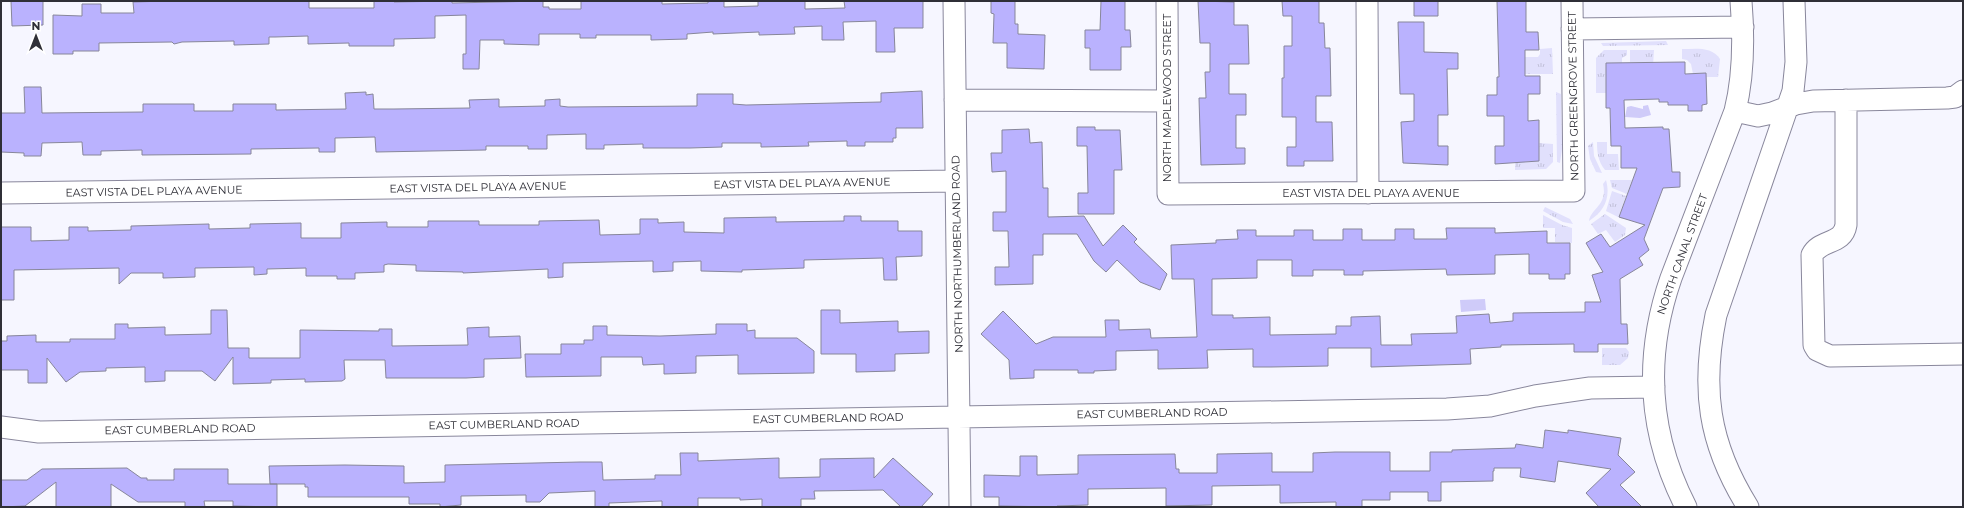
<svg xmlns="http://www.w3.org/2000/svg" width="1964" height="508" font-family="Montserrat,sans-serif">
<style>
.grass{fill:url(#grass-tufts)}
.water{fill:#cfcbf9}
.building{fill:#bab2fe;stroke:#87869a}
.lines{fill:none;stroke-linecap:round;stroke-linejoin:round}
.minor-casing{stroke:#89879c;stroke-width:23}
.minor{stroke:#fff;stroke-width:21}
.labels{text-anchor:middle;stroke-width:3;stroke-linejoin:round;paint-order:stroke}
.street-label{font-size:11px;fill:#2f2f37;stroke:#fff}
</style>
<defs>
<pattern id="grass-tufts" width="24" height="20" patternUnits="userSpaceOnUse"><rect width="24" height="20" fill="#e1e0fc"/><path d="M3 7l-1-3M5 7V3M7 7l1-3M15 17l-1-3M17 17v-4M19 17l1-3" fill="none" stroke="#c1c0d9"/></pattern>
</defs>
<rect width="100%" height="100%" fill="#f6f6ff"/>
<!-- grass -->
<path class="grass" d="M1666 41 1668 45 1603 46 1601 43Z
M1552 48 1553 74H1521L1525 57H1538L1540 54V49Z
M1682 49C1695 49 1712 46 1720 59L1718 77H1706V73L1693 74 1691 64 1687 60 1682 59Z
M1604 50H1627V55L1622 58V63H1606V93H1596V58Z
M1630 50H1654L1653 66H1650L1649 62H1630Z
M1556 92 1561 94 1562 149 1560 163 1557 162Z
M1593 142 1594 156 1602 173 1596 172 1590 159 1588 146Z
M1597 142H1607V154H1618L1619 170H1605C1598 161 1597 153 1597 142Z
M1539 143 1553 144V162L1546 169 1515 170V162L1539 161Z
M1606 180C1611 198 1604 212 1589 221 1591 208 1608 205 1603 184Z
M1610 180H1632L1627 194 1612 188Z
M1612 191 1626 196 1619 216 1623 218 1622 219 1606 211Z
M1545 207 1570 219 1573 224 1563 222 1543 211Z
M1605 214 1626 228 1625 235 1615 242 1606 230 1598 234 1591 224Z
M1543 215 1562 225 1572 228V243L1555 242V228H1543Z
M1602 348H1626L1629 352 1628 358 1620 365H1602Z"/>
<!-- water -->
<path class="water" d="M1648 105 1651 115 1640 118 1625 117 1627 107 1631 106 1643 109V106Z
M1485 299 1486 310 1461 312 1460 300Z"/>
<!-- building -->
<path class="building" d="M11 1H43V25L12 26Z
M168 1H309V8H374V1H394V2L452 1V3L543 1V7H549V9H581V1H662V4L708 3V1H724V7L758 6V1H805V9L845 8 844 1H923V28H894L895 52H876V21L843 22 844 40H822V26L794 27 795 34 759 35V32L713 34V32L687 34V39L651 40V35H596V38H580V34H539V45L504 44V40H480L479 69H463V54H466V15L435 16V38L394 39V46H349V43L308 44V36L275 37H269V44L234 45V41L182 42 174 44 172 42 99 43V51H73V54H53V15L82 16V4H101V13H134L133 2Z
M991 1H1015V24H1018V34L1045 35 1044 69 1007 68V43H993L994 14 991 13Z
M1101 1H1125V30H1130L1131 47H1121V70H1090V48H1085V30H1100Z
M1198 1 1234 2V25H1248L1249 64H1229V94H1246V115H1236V148H1245V164L1201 165 1199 98H1206L1205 72H1210V43H1200Z
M1282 1H1319V23H1324L1325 48H1330L1331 96H1316V122H1332L1333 161H1304V166H1287V147H1296V117H1282V78H1284V46H1292V16H1283Z
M1414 1H1438V16H1414Z
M1497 1H1526V32H1538L1539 50H1525V76H1540V94H1528V121L1539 120V161L1495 164V146H1504V116H1487V95H1497V77H1499Z
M1398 22H1424V52L1458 53V69H1447L1448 115H1438V146H1448V165L1403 163 1401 122 1414 121V94H1400Z
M1685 62V74L1706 73 1707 104 1702 105V111H1688V105H1668V102H1659V99L1624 100 1625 128 1663 127V129H1669L1672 172H1680V187L1663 188 1644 239 1649 250 1639 258 1643 265 1620 279 1621 324H1627L1628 344H1598V352H1574V344L1501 345V347L1470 349 1471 364 1371 367V348H1328V366L1271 367H1253V349L1207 350 1208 368 1158 369V350L1116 351V370L1094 371V373H1078V370H1034V378L1010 379 1009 360 981 334 1003 311 1036 344 1053 337H1106L1105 320H1119V330L1150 329 1151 338 1197 337 1194 279H1172L1171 245 1216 243V240L1238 239 1237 230H1256V236H1294V230H1313V240H1343V229H1362V240H1395V229H1414V239H1447L1446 228H1495V233L1547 231V243H1570V274H1565V279H1549V274H1529V254L1495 255V274L1447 275 1446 269 1363 271V275H1344V270H1313V276H1292V260H1257V278L1212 279V315H1233V318L1270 317V335L1336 334V326H1351V317L1380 316 1381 345H1412L1411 334 1457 333 1456 316 1489 314 1490 323 1513 321V313L1585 312V302H1601L1592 275 1603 272 1586 243 1601 234 1610 247 1645 225 1619 217 1637 168H1621V146H1611L1610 108H1606V63Z
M24 87H41L42 113 143 112V104H194V111H233V104H276V110L346 109 345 93 366 92V95L373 94 374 109H394L470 108 469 100 499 99V107L545 106V100L560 99V106L568 107 697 106V94H733V104L746 105 881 102V93L922 91 923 128H896V138H893V142H865V146H847V141L808 142 809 146 761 147V143H722V147L690 148H643V144L604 145V149H586V134L547 135V149H528V146H486V150L376 152 375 137 335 138V152H319V148L251 149V154L142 155V150L101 151V155H83L82 142 42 143 41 156H24V153L1 152V113H25Z
M1077 127H1095V130H1120L1122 170H1114V214H1078V193H1088L1087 146H1077Z
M1029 129 1030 143 1042 142 1043 188H1048V217L1084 216 1103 246 1123 225 1137 239 1134 242 1167 274 1160 290 1140 282 1117 260 1106 272 1094 261 1077 234H1043V255H1033V284L995 285V267H1009L1008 231H993V212H1006V171L992 172 991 153H1002V130Z
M844 216H861V221H898V231H922V256L896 257 897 280H884L883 258 804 260V268L742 270V272L701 271V261L673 262V271L653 272V261L563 263V277L548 278V269L463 273V272L416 271V265L388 264 384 265V272L355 273V279H337V276H306V268L267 269V274L254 275V267L195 268V277L163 278V273H131L119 284V268L14 270V300H1V227H31V241L69 240V227H88V231L131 230V226L209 224V229L250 228V224L301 223V238H341V223L387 222V227H428V221H479V225H539V221L599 220 600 235 640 234V219H658V223L684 222V232L724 233V218L776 217V222L844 221Z
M211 310H227L228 348H249V358H300V330L379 331V329H392V346L468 345 467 328 489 327V337L520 336 521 358 484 359V377L466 378H386L385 360H344L345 379 342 381 305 382V379L271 380V383L233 384V357L215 381 202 371H165V381L145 382V367L106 368V371L80 372 66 382 47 358V383H28V370H1V341H7V336L36 335V342H70V339H115V324H128V328L165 327V335L211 334Z
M821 310H840V323L898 321V332L929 331V353L895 354V371L856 372V354H821Z
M716 324H747V331L755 330V338H797L814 351V373L738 374V355L696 356V373L664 374V364L643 365 642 357H601V376L526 377 525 354H561V344H584V340H593V326H607V335L660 336 716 334Z
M1545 430 1568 433V430L1621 438 1618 455 1635 472 1620 485 1642 507H1599L1586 493 1611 469 1558 461 1555 482 1520 477 1521 468H1494V471H1493V481L1441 482V501H1428V492H1390V500H1362V507H1336V502L1280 503V485L1212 486V505L1166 506V488L1088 489V505L1057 506V507L999 506V497H984V475L1020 476V456H1037V475L1078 474V455L1175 454 1176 469H1179V473H1217V454L1272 453V472H1313V453L1335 452H1390V471H1430V452H1452V450L1515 448 1516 444 1543 448Z
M680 453H698V461L779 458V478L820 477V459L874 458V478L893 458 933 494 921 507H901L883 490 814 491 815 499H801V507H762V499L740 500V498H698V507H662V501L609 503V507H595V491L549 493 540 502H526V495L461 496V505L440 507V504H409V497H308V487H305V484H270L269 466 345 465 404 466V483L445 482V465L580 462H602L603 480 655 479V475H681Z
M127 468 141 478H147V480H174V469H228V484H277V507L233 506V501H204L205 507H185V502H138L111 484V507H56V482L25 506 1 507V480H27L42 469Z"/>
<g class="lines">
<!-- minor casing -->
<g class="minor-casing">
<path id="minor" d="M954 1 960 507
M1167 1 1168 194 1574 191 1572 1
M1367 1 1368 193
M1572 29 1743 27
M955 100 1167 101
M1846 100V225C1843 245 1820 239 1812 255L1814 345 1817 350 1830 356 1963 354
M1735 111 1758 116 1772 113 1796 104 1813 101 1947 98 1955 97 1963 91
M1 193 956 181
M1 427 39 432 1447 409 1490 406 1535 396 1590 388 1654 387
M1686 507C1648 433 1644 356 1671 278L1735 111C1744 75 1744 38 1741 1
M1748 507C1708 443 1701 388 1716 315L1793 91 1796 62 1794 1"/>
</g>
<!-- minor -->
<use href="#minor" class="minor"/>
</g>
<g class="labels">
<!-- street labels -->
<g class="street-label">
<text transform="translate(1573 96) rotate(-91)" y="4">NORTH GREENGROVE STREET</text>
<text transform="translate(1167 98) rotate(-90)" y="4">NORTH MAPLEWOOD STREET</text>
<text transform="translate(802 183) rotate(-1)" y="4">EAST VISTA DEL PLAYA AVENUE</text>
<text transform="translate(478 187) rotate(-1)" y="4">EAST VISTA DEL PLAYA AVENUE</text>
<text transform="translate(154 191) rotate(-1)" y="4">EAST VISTA DEL PLAYA AVENUE</text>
<text x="1371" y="197">EAST VISTA DEL PLAYA AVENUE</text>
<text transform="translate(957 254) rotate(-91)" y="4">NORTH NORTHUMBERLAND ROAD</text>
<text transform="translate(1682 254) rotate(-70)" y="4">NORTH CANAL STREET</text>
<text transform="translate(1152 413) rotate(-1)" y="4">EAST CUMBERLAND ROAD</text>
<text transform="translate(828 418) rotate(-1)" y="4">EAST CUMBERLAND ROAD</text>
<text transform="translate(504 424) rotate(-1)" y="4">EAST CUMBERLAND ROAD</text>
<text transform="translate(180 429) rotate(-1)" y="4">EAST CUMBERLAND ROAD</text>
</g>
</g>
<!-- border -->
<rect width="1964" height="508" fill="none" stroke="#2f2f37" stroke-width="4"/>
<!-- north arrow -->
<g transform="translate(36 36)" stroke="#ffffff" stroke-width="3" paint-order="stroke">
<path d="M0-3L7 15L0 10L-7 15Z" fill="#2f2f37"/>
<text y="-6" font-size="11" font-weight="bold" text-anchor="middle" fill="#2f2f37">N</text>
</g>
</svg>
